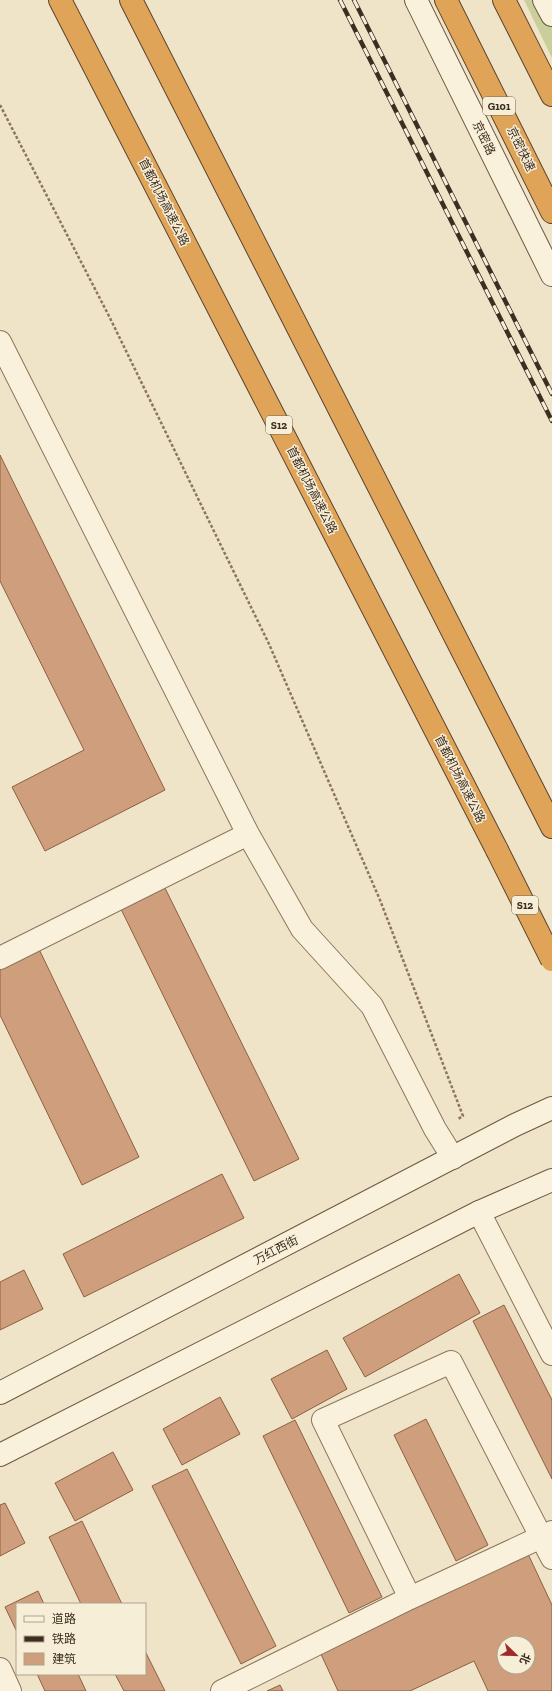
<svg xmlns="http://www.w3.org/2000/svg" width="552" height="1691" font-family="'Zilla Slab','Noto Sans SC',serif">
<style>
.green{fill:#c9cf9b}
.building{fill:#cf9f7d;stroke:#8d5f41;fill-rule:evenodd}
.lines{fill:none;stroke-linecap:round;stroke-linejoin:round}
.street-casing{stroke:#8d765c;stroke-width:24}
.secondary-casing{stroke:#6f573f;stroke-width:24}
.highway-casing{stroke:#5b4430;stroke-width:24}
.path{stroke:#8d765c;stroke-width:2.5;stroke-dasharray:3 2;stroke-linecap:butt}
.street{stroke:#faf1dc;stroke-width:22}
.secondary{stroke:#faf1dc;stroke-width:22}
.highway{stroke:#e0a458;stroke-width:22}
.rail-casing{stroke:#3d2e20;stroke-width:4.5}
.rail{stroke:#f7eed8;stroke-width:3;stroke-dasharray:9;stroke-linecap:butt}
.highway-bridge-casing{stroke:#5b4430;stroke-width:24;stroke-linecap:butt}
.highway-bridge{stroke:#e0a458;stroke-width:22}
.labels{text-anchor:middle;stroke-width:3;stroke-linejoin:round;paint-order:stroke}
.shield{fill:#f7eed8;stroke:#756857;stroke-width:1}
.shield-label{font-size:11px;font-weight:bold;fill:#3d2e20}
.street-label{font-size:12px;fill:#3d2e20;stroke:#f7eed8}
</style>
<rect width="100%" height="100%" fill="#f0e4c8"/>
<!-- green -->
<path class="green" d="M524 0H552V58Z"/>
<!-- building -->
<path class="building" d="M0 455 165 790 45 851 12 787 84 750 0 581Z
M163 884 299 1159 254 1181 119 905Z
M37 945 139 1157 82 1185 0 1015V964Z
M222 1174 244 1218 84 1297 63 1254Z
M24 1270 43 1309 0 1330V1282Z
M459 1274 480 1313 365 1377 343 1338Z
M504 1305 552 1400V1479L473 1321Z
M327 1350 347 1389 292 1419 271 1379Z
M220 1397 240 1434 182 1465 163 1429Z
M426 1419 488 1545 456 1561 394 1435Z
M295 1420 382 1597 349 1613 263 1436Z
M113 1452 133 1490 75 1521 55 1483Z
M187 1469 276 1646 241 1664 152 1486Z
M5 1503 25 1543 0 1556V1505Z
M82 1521 122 1604H81L49 1537Z
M528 1554 552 1605V1691H488L474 1661 410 1691H338L320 1652ZM504 1643H528V1667H504Z
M38 1591 44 1604H17V1632L5 1607Z
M145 1651 165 1691H124L115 1674H145Z
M37 1674H78L86 1691H45Z
M280 1685 283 1691H267Z"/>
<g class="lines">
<!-- street casing -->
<g class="street-casing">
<path id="street" d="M0 342 248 834 302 929 372 1006 435 1129 453 1158
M0 958 248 834
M479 1212 552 1354
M410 1598 323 1420 451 1362 552 1558
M0 1669 10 1691
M222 1691 410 1598 552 1532"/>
</g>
<!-- secondary casing -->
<g class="secondary-casing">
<path id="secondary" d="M416 0 552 275
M544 0 552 15
M0 1393 515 1125 552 1108
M0 1455 479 1212 552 1180"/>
</g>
<!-- highway casing -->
<g class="highway-casing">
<path id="highway" d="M60 0 497 850
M131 0 552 827
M446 0 552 212
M504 0 552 95"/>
</g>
<!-- path -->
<path class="path" d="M0 105 110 318 269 644 380 900 463 1116 458 1119"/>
<!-- street -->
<use href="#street" class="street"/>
<!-- secondary -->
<use href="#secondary" class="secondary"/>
<!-- highway -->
<use href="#highway" class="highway"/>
<!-- rail casing -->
<g class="rail-casing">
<path id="rail" d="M340 0 552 421
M354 0 552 394"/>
</g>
<!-- rail -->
<use href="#rail" class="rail"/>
<!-- highway-bridge casing -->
<g class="highway-bridge-casing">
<path id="highway-bridge" d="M497 850 552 960"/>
</g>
<!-- highway-bridge -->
<use href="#highway-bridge" class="highway-bridge"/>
</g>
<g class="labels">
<!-- shield labels -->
<g class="shield">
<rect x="483" y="97" width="32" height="18" rx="3"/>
<rect x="266" y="416" width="26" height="18" rx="3"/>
<rect x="512" y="896" width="26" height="18" rx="3"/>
</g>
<g class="shield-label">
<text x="499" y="110">G101</text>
<text x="279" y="429">S12</text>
<text x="525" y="909">S12</text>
</g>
<!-- street labels -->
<g class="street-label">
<text transform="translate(484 138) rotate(64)" y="4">京密路</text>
<text transform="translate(521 149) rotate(64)" y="4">京密快速</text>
<text transform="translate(164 202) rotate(63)" y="4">首都机场高速公路</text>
<text transform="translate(312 490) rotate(63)" y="4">首都机场高速公路</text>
<text transform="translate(460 779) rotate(63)" y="4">首都机场高速公路</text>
<text transform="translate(276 1250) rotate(-27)" y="4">万红西街</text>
</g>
</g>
<!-- legend -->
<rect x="16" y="1603" width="130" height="72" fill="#f7eed8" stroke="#ada18e"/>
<rect x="24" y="1616" width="20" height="6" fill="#faf1dc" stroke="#ada18e"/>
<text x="52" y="1623" font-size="12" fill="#3d2e20">道路</text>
<rect x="24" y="1636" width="20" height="6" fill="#3d2e20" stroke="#ada18e"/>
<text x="52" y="1643" font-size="12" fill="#3d2e20">铁路</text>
<rect x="24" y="1653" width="20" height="12" fill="#cf9f7d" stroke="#ada18e"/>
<text x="52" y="1663" font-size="12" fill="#3d2e20">建筑</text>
<!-- north arrow -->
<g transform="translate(516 1655) rotate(113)"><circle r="19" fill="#f7eed8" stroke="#ada18e"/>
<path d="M0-3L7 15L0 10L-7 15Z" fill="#9e2a2b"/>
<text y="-6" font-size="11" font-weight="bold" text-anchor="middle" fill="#3d2e20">北</text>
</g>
</svg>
